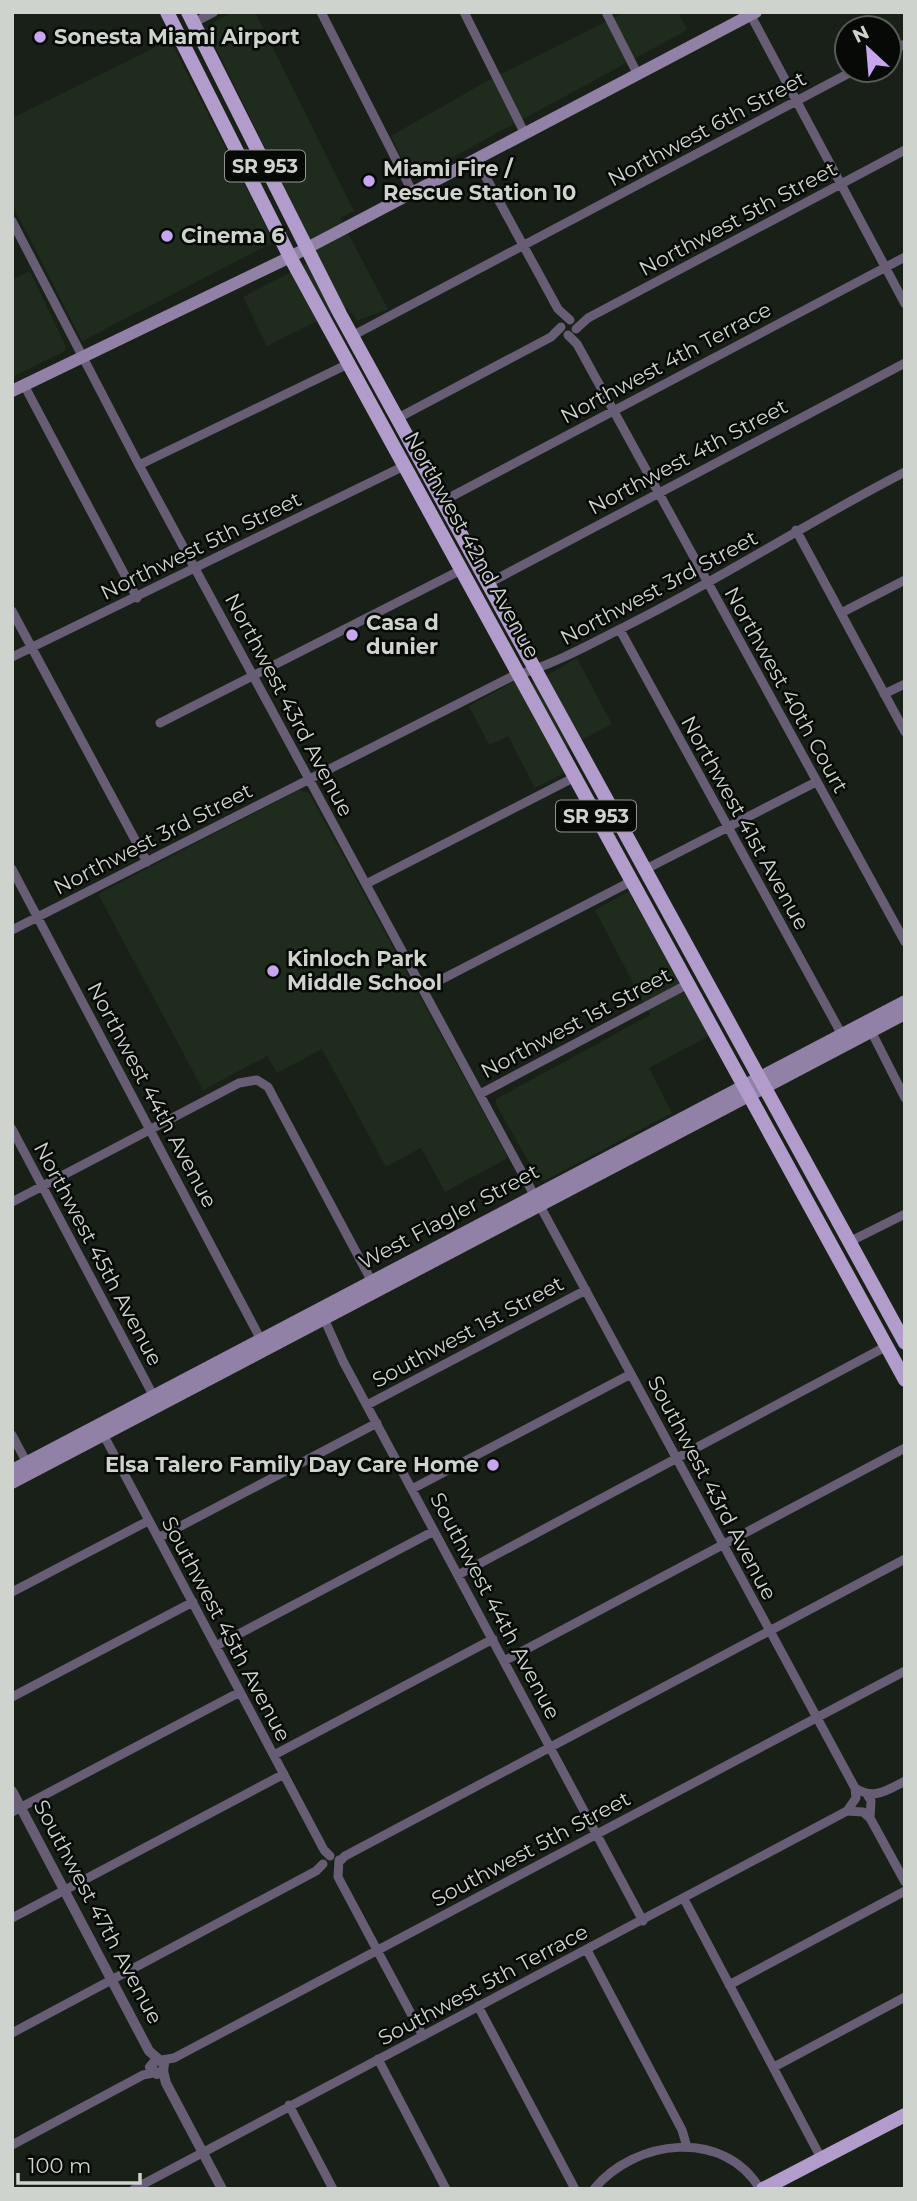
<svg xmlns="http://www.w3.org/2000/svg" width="917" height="2201" font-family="Montserrat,sans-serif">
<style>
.built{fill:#1f2b1d}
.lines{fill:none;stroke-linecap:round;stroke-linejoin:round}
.minor{stroke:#675d74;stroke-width:9}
.tertiary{stroke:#675d74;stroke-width:10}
.secondary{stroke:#9181a6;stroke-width:12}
.primary{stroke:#b29ccc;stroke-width:14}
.poi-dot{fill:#c7a6ef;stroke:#060906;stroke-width:2.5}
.labels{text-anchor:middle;stroke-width:5;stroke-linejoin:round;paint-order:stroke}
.shield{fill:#060906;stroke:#929691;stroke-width:2}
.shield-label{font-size:19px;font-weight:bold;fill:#ced3cd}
.poi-label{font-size:21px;font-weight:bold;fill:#ced3cd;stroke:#060906;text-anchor:start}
.street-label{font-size:21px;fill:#ced3cd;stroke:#060906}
</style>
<rect width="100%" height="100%" fill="#192017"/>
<!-- built -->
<path class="built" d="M233 12H255L354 211 340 218 388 309 357 321 346 307 267 346 243 297 319 257 210 36 209 29 214 22Z
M625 12H678L687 30 418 176 408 172 391 136 489 80Z
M170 40 274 242 82 341 12 204V118Z
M30 271 66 347 63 352 12 377V280Z
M577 658 612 724 555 754 564 773 535 788 508 736 489 745 469 706 515 681 521 690Z
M299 790 309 793 508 1158 445 1192 421 1148 386 1167 322 1049 277 1073 267 1056 203 1090 98 894Z
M629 891 709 1036 649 1068 672 1113 546 1180H539L496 1104V1099L650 1015 595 910Z"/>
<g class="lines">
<!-- minor -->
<path class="minor" d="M321 12 413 193
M464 12 525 134
M606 12 638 75
M749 12 905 304
M193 23 214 12
M889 52 905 44
M476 159 558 309 570 320
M12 221 139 465 855 1788 856 1798 847 1811 134 2189
M576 329 588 318 905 150
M568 335 577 344 905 942
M352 336 855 70
M24 385 137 598
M398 418 551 337 561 327
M139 465 348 364
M443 501 905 257
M796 530 905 732
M489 583 905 363
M12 611 147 862
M841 613 905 580
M620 630 841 1033
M12 657 404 466
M884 694 905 684
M160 723 461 570
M12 869 260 1338
M646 869 816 782
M366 884 575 777
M12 930 511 677C553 665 589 645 628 625 723 578 811 520 905 472
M423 989 632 881
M871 1031 905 1098
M480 1094 688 984
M12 1129 153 1395
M12 1202 239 1083 257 1080 268 1087 371 1280
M849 1242 905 1214
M322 1314 343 1361 643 1921
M367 1405 586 1290
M102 1432 324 1850 330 1856
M12 1435 28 1465
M412 1489 631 1374
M158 1538 377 1423
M458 1575 887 1346
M12 1592 148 1521
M216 1646 434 1531
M504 1661 905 1448
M12 1697 193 1602
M274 1755 493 1639
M855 1788C874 1800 886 1791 905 1781
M868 1796 871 1801 870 1818
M847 1811 863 1812 870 1818 905 1882
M12 1812 240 1692
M339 1860 338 1877 423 2036
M339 1862 345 1856 905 1559
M684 1899 821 2158
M12 1918 284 1774
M587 1950 682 2130 687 2147
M729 1985 905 1891
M478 2006 575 2189
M12 2033 316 1871 323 1864
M378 2059 446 2189
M162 2060 174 2058 905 1671
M774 2067 905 1997
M289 2105 333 2189
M12 2145 143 2075 153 2073
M594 2189C635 2139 724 2128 760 2189"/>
<!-- tertiary -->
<path class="tertiary" d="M12 1791 149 2051 164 2064 163 2071 157 2074 150 2067 157 2059
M163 2071 166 2083 222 2189"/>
<!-- secondary -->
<path class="secondary" d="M12 391 290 257 756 12
M12 1470 905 1001
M12 1483 905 1014"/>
<!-- primary -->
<path class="primary" d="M167 12 290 257 905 1380
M188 12 340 314 905 1343
M763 2189 905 2115"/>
</g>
<!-- markers -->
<g class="poi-dot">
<circle cx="40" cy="37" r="7"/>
<circle cx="369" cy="181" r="7"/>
<circle cx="167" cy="236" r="7"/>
<circle cx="352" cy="635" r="7"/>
<circle cx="273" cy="971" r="7"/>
<circle cx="493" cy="1465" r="7"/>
</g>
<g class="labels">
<!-- shield labels -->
<g class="shield">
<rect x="225" y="150.5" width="80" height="31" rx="5"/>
<rect x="556" y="800.5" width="80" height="31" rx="5"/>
</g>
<g class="shield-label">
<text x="265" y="173">SR 953</text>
<text x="596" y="823">SR 953</text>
</g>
<!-- poi labels -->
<g class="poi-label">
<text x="54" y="44">Sonesta Miami Airport</text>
<text x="383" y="176">Miami Fire /<tspan x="383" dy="24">Rescue Station 10</tspan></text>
<text x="181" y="243">Cinema 6</text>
<text x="366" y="630">Casa d<tspan x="366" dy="24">dunier</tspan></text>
<text x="287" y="966">Kinloch Park<tspan x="287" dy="24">Middle School</tspan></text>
<text x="479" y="1472" text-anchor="end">Elsa Talero Family Day Care Home</text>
</g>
<!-- street labels -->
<g class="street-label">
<text transform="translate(707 129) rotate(-28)" y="7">Northwest 6th Street</text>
<text transform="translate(738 219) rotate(-28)" y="7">Northwest 5th Street</text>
<text transform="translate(666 363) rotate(-28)" y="7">Northwest 4th Terrace</text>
<text transform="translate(688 457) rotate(-28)" y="7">Northwest 4th Street</text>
<text transform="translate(472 545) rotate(61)" y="7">Northwest 42nd Avenue</text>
<text transform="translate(201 546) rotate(-26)" y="7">Northwest 5th Street</text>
<text transform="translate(659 588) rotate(-28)" y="7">Northwest 3rd Street</text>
<text transform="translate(786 690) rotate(61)" y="7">Northwest 40th Court</text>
<text transform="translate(289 705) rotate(62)" y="7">Northwest 43rd Avenue</text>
<text transform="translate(745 823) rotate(61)" y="7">Northwest 41st Avenue</text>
<text transform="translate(153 839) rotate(-27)" y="7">Northwest 3rd Street</text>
<text transform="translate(576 1023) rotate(-28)" y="7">Northwest 1st Street</text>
<text transform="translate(152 1095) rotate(62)" y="7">Northwest 44th Avenue</text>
<text transform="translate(449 1217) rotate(-28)" y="7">West Flagler Street</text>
<text transform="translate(98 1254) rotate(62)" y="7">Northwest 45th Avenue</text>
<text transform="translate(468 1332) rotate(-28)" y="7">Southwest 1st Street</text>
<text transform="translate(712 1488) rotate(62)" y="7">Southwest 43rd Avenue</text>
<text transform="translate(495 1606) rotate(62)" y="7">Southwest 44th Avenue</text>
<text transform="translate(226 1629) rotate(62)" y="7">Southwest 45th Avenue</text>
<text transform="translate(531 1849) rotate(-28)" y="7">Southwest 5th Street</text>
<text transform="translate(98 1912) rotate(62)" y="7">Southwest 47th Avenue</text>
<text transform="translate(483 1985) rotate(-28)" y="7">Southwest 5th Terrace</text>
</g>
</g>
<!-- border -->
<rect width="917" height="2201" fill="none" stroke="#ced3cd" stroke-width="28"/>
<!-- north arrow -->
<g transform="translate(868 49) rotate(334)"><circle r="33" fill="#060906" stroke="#565a56" stroke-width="2"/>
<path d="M0-5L12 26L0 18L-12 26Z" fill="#c7a6ef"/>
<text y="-10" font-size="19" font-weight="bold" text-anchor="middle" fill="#ced3cd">N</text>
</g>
<!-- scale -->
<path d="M18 2173v10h122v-10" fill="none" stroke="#ced3cd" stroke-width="3.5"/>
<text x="28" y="2173" font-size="21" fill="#ced3cd" stroke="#060906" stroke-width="5" paint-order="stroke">100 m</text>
</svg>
